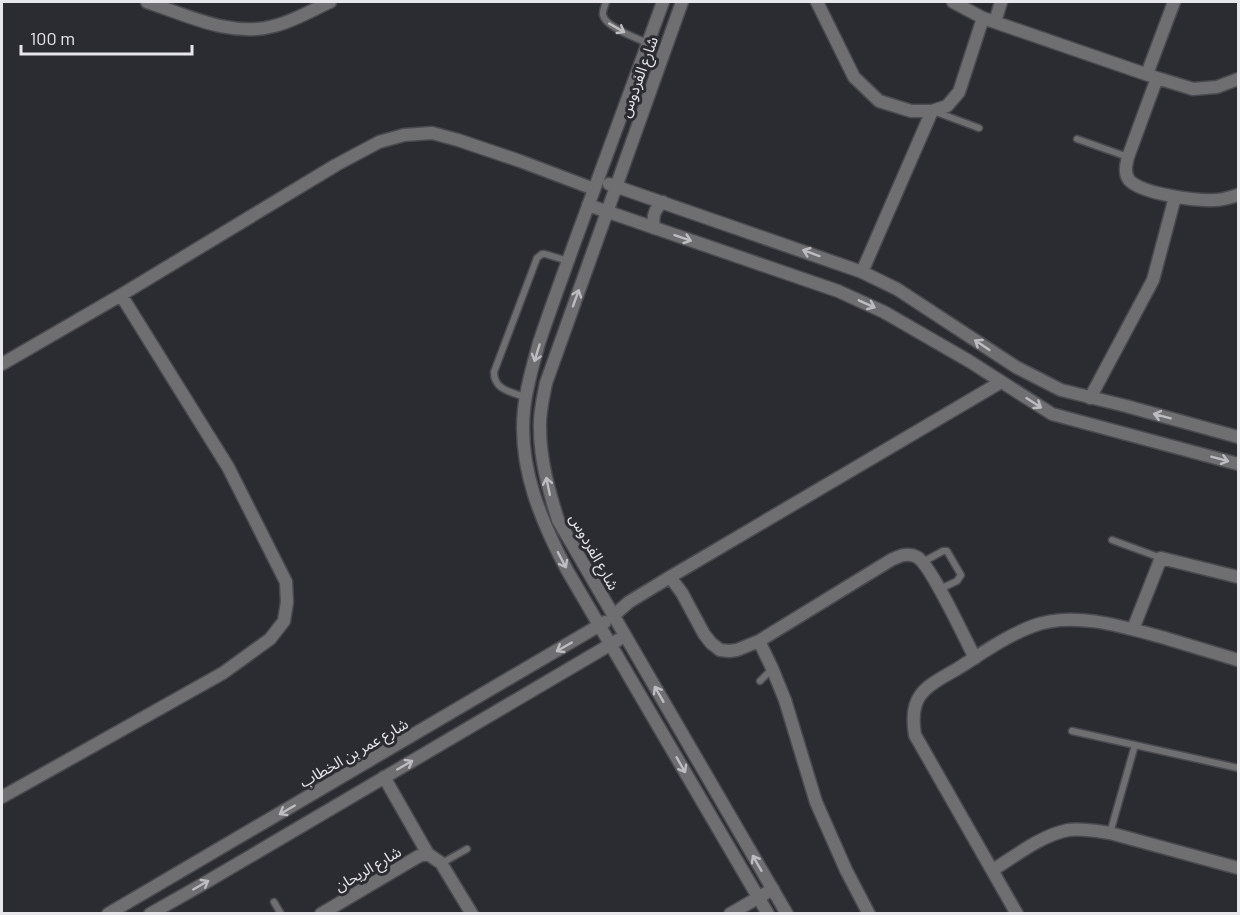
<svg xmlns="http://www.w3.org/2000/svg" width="1240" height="915" font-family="Barlow,'Noto Sans Arabic',sans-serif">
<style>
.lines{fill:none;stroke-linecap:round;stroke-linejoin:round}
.service-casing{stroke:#494a4f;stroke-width:9}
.minor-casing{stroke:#494a4f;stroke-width:15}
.tertiary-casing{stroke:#494a4f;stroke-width:15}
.service{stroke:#6f6f72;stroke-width:6}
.minor{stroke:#6f6f72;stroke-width:12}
.tertiary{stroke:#6f6f72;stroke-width:12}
.oneway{stroke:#bdbdc1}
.labels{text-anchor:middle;stroke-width:6;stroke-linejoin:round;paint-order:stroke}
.street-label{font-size:15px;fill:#e7e7eb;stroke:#2b2c31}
</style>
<rect width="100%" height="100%" fill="#2b2c31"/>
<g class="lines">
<!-- service casing -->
<g class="service-casing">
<path id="service" d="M606 2C605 6 602 11 603 15 605 27 637 38 647 43
M936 112 979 128
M1077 139 1128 157
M525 397C511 392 494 390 494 372L537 258 542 254H545L568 261
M1112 540 1161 558
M923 562 943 551H947L961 575 957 581 940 589
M760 681 772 669
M1072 731 1238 768
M1110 833 1135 745
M442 863 467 849
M274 902 281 914"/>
</g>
<!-- minor casing -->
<g class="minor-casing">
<path id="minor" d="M147 2C187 15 231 38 274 26 294 21 312 10 330 2
M817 2 854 77 879 101 911 111H932L947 106 959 92 983 18
M953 2 983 18 1157 78 1193 89 1217 87 1238 79
M995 22 1001 2
M1147 74 1174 2
M1157 78 1128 157C1126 165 1124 173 1129 180 1142 194 1196 201 1215 200 1223 200 1231 197 1238 195
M862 272 932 111
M2 364 121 295 336 165 379 142 404 135 432 133 458 140 520 161 594 189
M1090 398 1153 280 1175 197
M670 577 682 593 704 634 711 643 720 650 729 651 737 650 759 641 891 560C899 556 908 552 917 557 931 565 965 639 975 658
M613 616 629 602 670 577 1001 382
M1133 629 1161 558 1238 577
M759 641 772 668 785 700 816 802 846 870 869 914
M384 777 428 854
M2 797 223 673 270 639 284 621 287 602 286 582 228 467 121 295
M993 870C1015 856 1042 835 1068 830 1082 828 1097 831 1110 833L1238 868
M321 914 419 856 428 854 441 863 472 914
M730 914 773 889
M1017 914 915 735C908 694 926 687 957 669 981 654 1006 636 1033 626 1074 610 1128 628 1168 639 1191 646 1215 653 1238 660"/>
</g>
<!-- tertiary casing -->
<g class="tertiary-casing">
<path id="tertiary" d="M663 2C634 80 606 158 577 236 564 272 551 307 539 343 533 365 526 387 524 410 518 467 541 521 567 570L768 914
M682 2 546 383C543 398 539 414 540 429 540 460 549 491 558 520L787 914
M609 184 862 272 897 289 1016 367 1061 390 1126 406 1238 437
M588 205 838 291 884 312 969 361 1052 414 1238 464
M654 228C652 217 654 209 663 202
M108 914 605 622
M150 914 203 884 618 640"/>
</g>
<!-- service -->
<use href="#service" class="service"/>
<!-- minor -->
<use href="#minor" class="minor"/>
<!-- tertiary -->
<use href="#tertiary" class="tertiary"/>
</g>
<!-- one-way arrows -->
<defs><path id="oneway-shaft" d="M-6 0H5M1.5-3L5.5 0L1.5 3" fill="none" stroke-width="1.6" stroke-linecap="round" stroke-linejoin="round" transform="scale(1.5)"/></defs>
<g class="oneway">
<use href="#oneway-shaft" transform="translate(617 28) rotate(30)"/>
<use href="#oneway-shaft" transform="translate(683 238) rotate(19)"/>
<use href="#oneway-shaft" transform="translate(811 253) rotate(-160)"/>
<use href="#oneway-shaft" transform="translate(576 298) rotate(-70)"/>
<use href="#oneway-shaft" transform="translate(867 304) rotate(24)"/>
<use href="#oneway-shaft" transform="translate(982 345) rotate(-146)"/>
<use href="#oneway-shaft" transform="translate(537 353) rotate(107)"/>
<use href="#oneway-shaft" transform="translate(1034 403) rotate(33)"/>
<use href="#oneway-shaft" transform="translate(1162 416) rotate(-165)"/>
<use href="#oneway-shaft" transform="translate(1220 459) rotate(15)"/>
<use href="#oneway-shaft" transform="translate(548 486) rotate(-102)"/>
<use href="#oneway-shaft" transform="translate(562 560) rotate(62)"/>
<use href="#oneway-shaft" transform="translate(564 647) rotate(150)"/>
<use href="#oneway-shaft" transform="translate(659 694) rotate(-120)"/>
<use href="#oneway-shaft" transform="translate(405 765) rotate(-30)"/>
<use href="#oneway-shaft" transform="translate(681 765) rotate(60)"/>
<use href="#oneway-shaft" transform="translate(287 810) rotate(150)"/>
<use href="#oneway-shaft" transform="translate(757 863) rotate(-120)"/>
<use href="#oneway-shaft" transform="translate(201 885) rotate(-30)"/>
</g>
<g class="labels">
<!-- street labels -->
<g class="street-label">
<text transform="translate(639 77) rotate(-70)" y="5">شارع الفردوس</text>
<text transform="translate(594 552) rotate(61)" y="5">شارع الفردوس</text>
<text transform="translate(354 753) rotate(-30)" y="5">شارع عمر بن الخطاب</text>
<text transform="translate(368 869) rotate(-30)" y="5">شارع الريحان</text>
</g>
</g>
<!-- border -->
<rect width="1240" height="915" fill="none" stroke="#e7e7eb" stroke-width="6"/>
<!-- scale -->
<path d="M21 45v9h171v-9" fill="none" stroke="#e7e7eb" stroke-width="3"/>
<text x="30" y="45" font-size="18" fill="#e7e7eb" stroke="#2b2c31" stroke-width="4.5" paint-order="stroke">100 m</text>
</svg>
